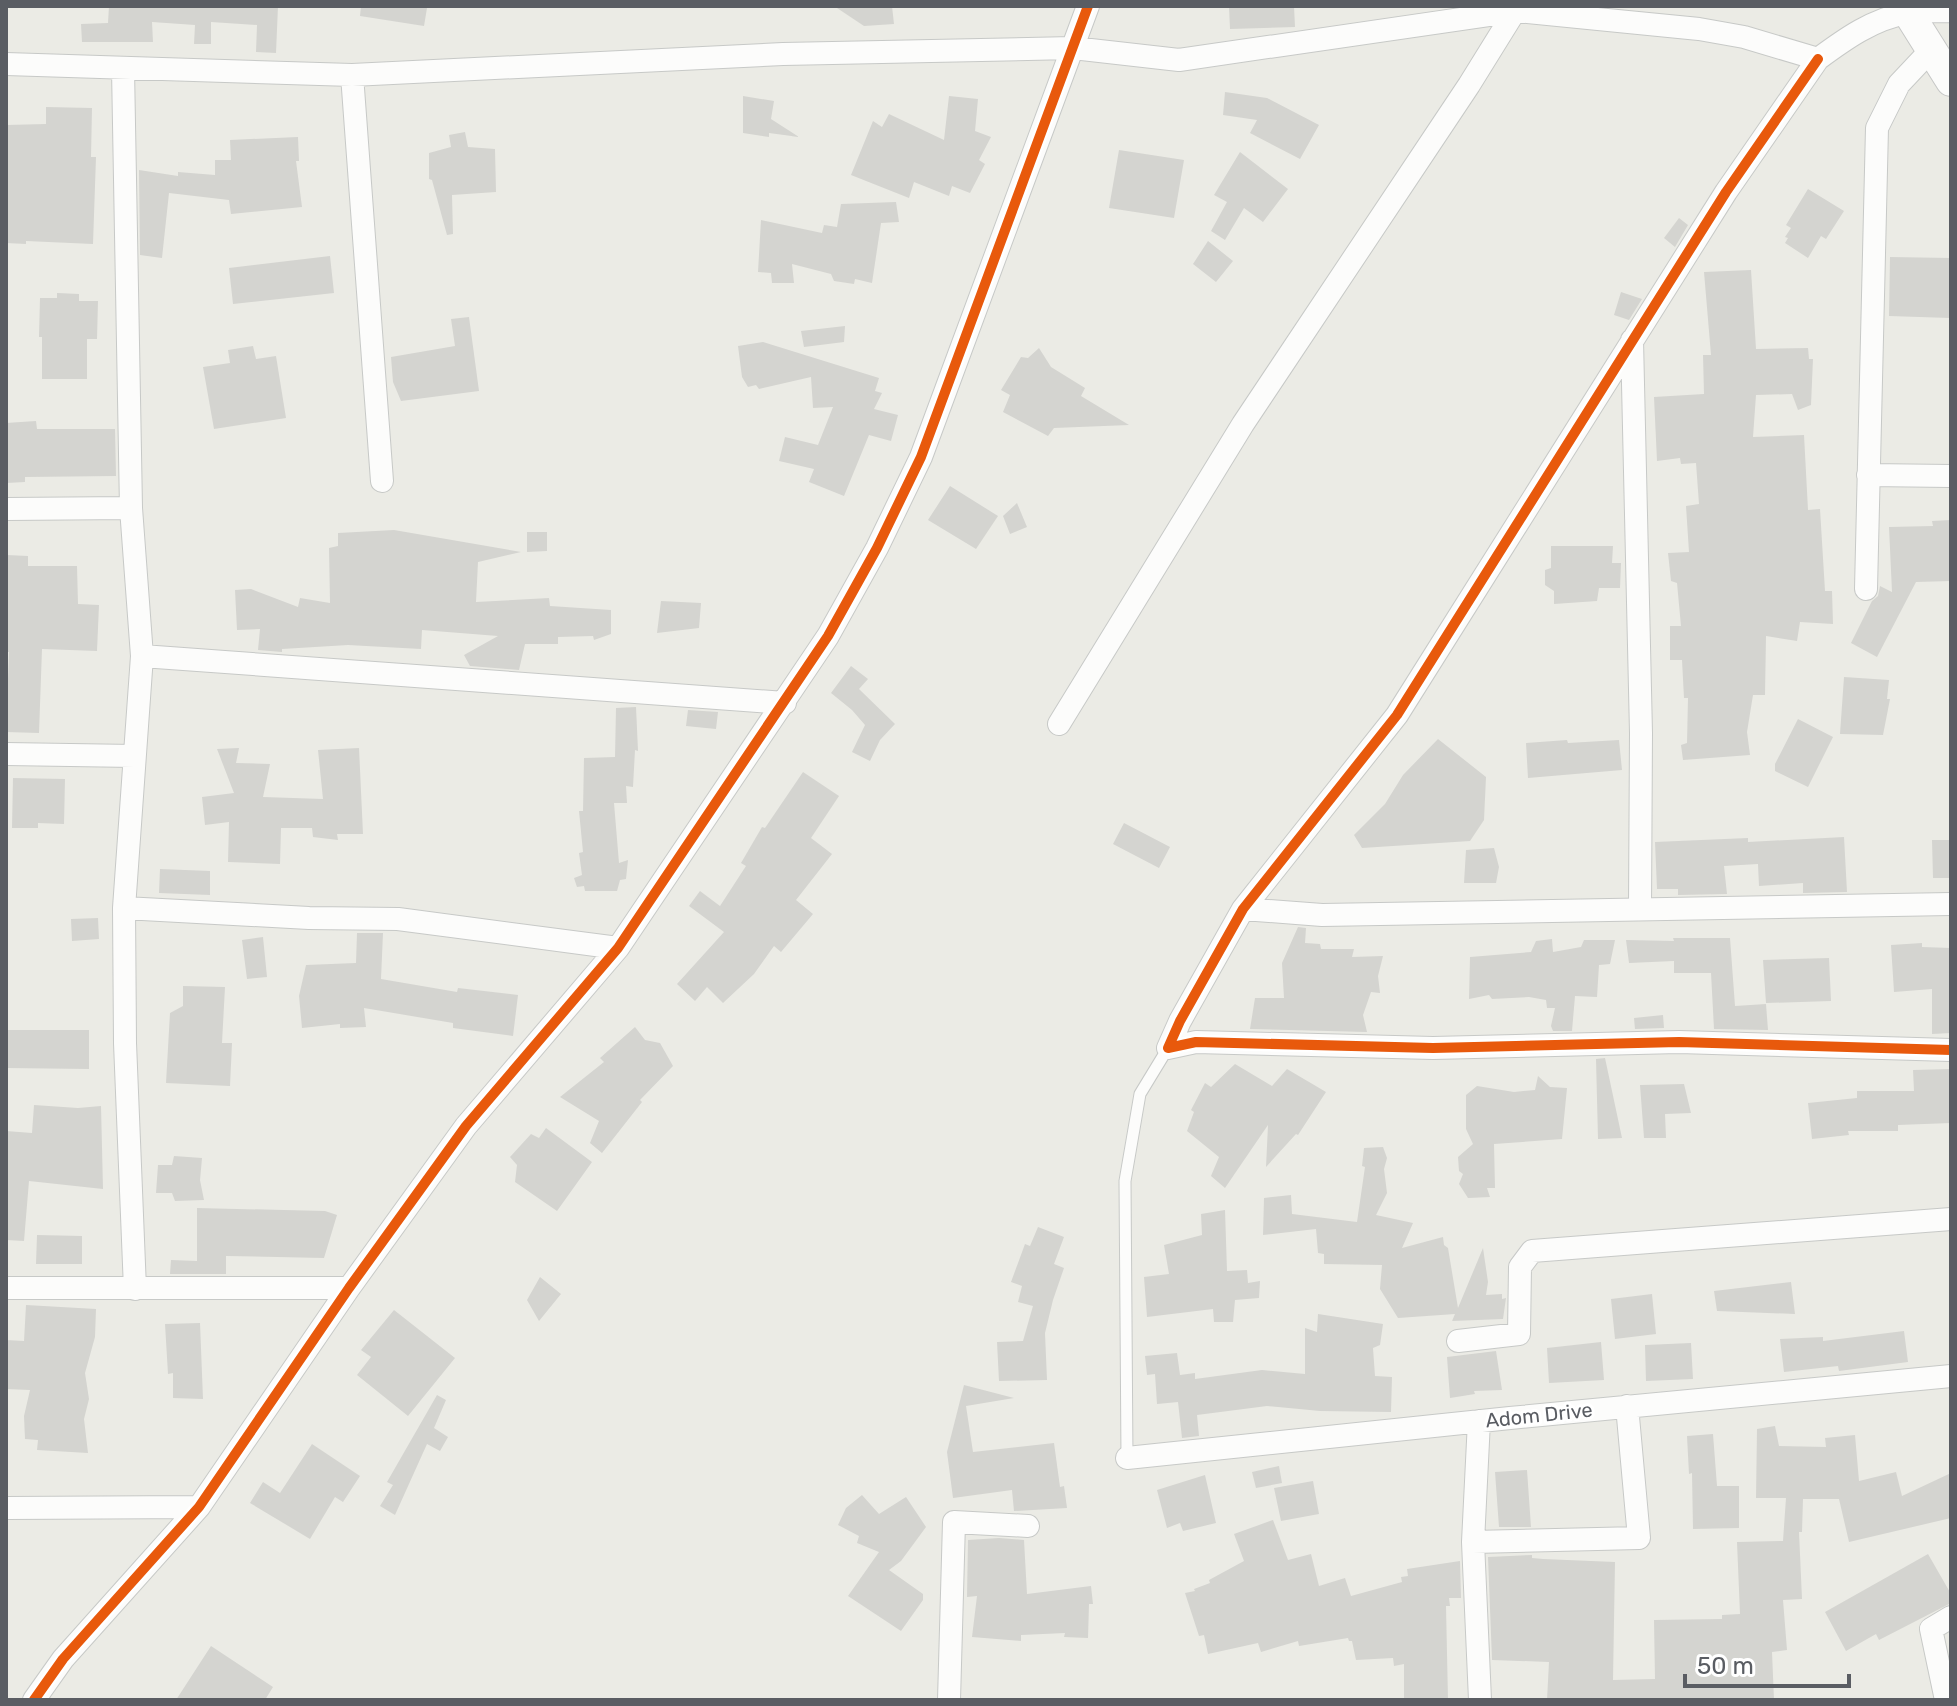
<svg xmlns="http://www.w3.org/2000/svg" width="1957" height="1706" font-family="Rubik,sans-serif">
<style>
.building{fill:#d4d4d0}
.lines{fill:none;stroke-linecap:round;stroke-linejoin:round}
.lane-casing{stroke:#c7c9c7;stroke-width:13}
.street-casing{stroke:#c7c9c7;stroke-width:24}
.secondary-casing{stroke:#c6c7c6;stroke-width:32}
.lane{stroke:#fcfcfb;stroke-width:11}
.street{stroke:#fcfcfb;stroke-width:22}
.secondary{stroke:#fcfcfb;stroke-width:30}
.cycleway-casing{stroke:#fff;stroke-width:15}
.cycleway{stroke:#e8590c;stroke-width:10}
.labels{text-anchor:middle;stroke-width:6;stroke-linejoin:round;paint-order:stroke}
.street-label{font-size:20px;fill:#5a5d63;stroke:#fff}
</style>
<rect width="100%" height="100%" fill="#ebebe5"/>
<!-- building -->
<path class="building" d="M109 6H278L276 53 256 52 257 25 211 22V44H194L195 25 152 22 153 42H82L81 24 108 23Z
M361 6 427 8 424 26 360 16Z
M834 6H892L894 24 864 26Z
M1229 6H1294L1295 27 1230 29Z
M1225 92 1267 98 1319 125 1300 159 1250 133 1257 120 1223 115Z
M743 96 774 101 771 119 799 137 769 133V137L743 133Z
M949 96 978 99 975 131 991 137 979 160 985 164 970 193 952 186 949 196 914 182 909 198 851 175 873 121 882 127 889 114 944 140Z
M46 107 92 108 91 157H96L93 244 26 241V244L6 243V125L46 124Z
M465 132 468 147 495 149 496 192 452 195 453 234 447 235 432 180 429 179V153L451 147 449 135Z
M298 137 299 161H296L302 207 231 214 229 200 169 193 162 258 140 255 139 170 178 176V172L215 175V160H231L230 140Z
M1119 150 1184 160 1174 218 1109 208Z
M1240 152 1288 189 1263 222 1244 208 1225 240 1211 231 1227 202 1214 195Z
M1808 189 1844 211 1826 239 1821 236 1808 258 1785 243 1788 238 1785 237 1791 228 1786 225Z
M896 202 899 222 881 223 872 283 855 279 854 284 834 281 831 274 792 264 794 283H772L771 273 758 272 761 220 822 233 824 225 837 227 841 204Z
M1679 218 1688 225 1675 247 1664 238Z
M1208 241 1233 261 1216 282 1193 264Z
M330 256 334 293 233 304 229 268Z
M1890 257 1951 258 1950 318 1889 316Z
M1751 270 1756 349 1808 348 1809 359H1813L1811 405 1798 410 1792 394 1756 395 1753 437 1804 435 1808 510 1820 509 1825 591H1832L1833 624 1800 622 1797 641 1766 636 1765 695H1753L1747 732 1750 755 1683 760 1681 745 1687 743 1688 698H1684L1682 660H1670V626H1681L1677 583 1671 581 1668 553 1689 552 1686 506 1699 504 1696 463 1681 464 1680 458 1657 461 1654 397 1704 394 1703 355H1711L1704 272Z
M1621 292 1642 299 1629 320 1614 315Z
M57 293 79 294V301H98L97 339H87V379H42V337H39L40 298H57Z
M469 317 479 391 401 401 393 382 391 357 455 346 451 319Z
M845 326 844 342 804 347 801 331Z
M763 342 879 378 875 391 882 393 874 409 898 415 891 441 869 435 844 496 809 482 814 469 779 461 785 437 818 445 833 407 813 408 811 377 759 389 756 385 748 387 742 377 738 346Z
M253 346 256 359 276 356 286 418 214 429 203 367 230 363 228 350Z
M1039 348 1051 367 1085 388 1081 396 1129 425 1054 428 1048 436 1003 412 1010 395 1001 390 1021 357 1028 358Z
M36 421 37 429H115L116 476 25 477V482L6 483V423Z
M950 486 998 516 976 549 928 520Z
M1017 503 1027 527 1010 534 1003 516Z
M1951 520V581L1916 582 1877 657 1851 643 1872 601 1878 596 1880 586 1892 592 1889 527 1933 526 1932 521Z
M394 530 521 552 478 562 476 602 549 598 550 606 611 610V634L594 640 593 636 558 637V644H525L519 670 470 666 464 655 498 636 422 630 421 649 348 645 282 649V652L258 650 260 629 237 630 235 590 251 589 298 607 300 598 330 603 329 548 338 546V533Z
M527 532H547V551L527 552Z
M1551 546H1613L1612 563H1621L1620 588H1599L1597 601 1554 604V591L1545 585V570L1551 568Z
M6 555 28 556V566H77L78 604 99 605 97 651 42 649 39 733 6 732 9 652H6Z
M661 601 701 603 699 628 657 633Z
M851 666 868 679 859 689 895 724 880 740 870 761 852 752 865 725 852 710 831 693Z
M1844 677 1889 680 1887 699H1890L1883 735 1840 734Z
M636 707 638 751 635 750 633 787 626 786 627 803H614L619 863 628 860 626 879 620 880 617 891H585L584 886 577 887 574 878 582 875 579 853 583 852 579 811H583L584 758 615 757 616 708Z
M688 710 718 712 716 729 686 726Z
M1798 719 1833 737 1808 787 1775 771V764Z
M1438 739 1486 777 1484 820 1470 841 1362 848 1354 835 1385 804 1403 775Z
M1567 740 1568 743 1619 740 1622 770 1528 778 1526 743Z
M239 748 236 763 270 764 263 797 323 799 318 750 359 748 363 834H337L338 840 313 837 312 828H281L280 864 228 862 229 822 205 825 202 797 234 793 217 749Z
M803 772 839 796 811 838 832 854 796 900 813 914 781 952 774 946 754 974 723 1003 707 987 695 1001 677 984 724 932 689 906 700 891 720 906 746 866 741 863 762 827 765 828Z
M13 778 65 779 64 824 38 823V828H12Z
M1124 823 1170 847 1159 868 1113 844Z
M1844 837 1847 892 1803 893V883L1759 886 1758 864 1724 866 1727 894 1678 895V889H1657L1655 842 1748 838V842Z
M1932 840H1951V878H1933Z
M1494 848 1499 867 1496 883H1464L1466 850Z
M160 869 210 871V895L159 893Z
M98 918 99 939 72 941 71 919Z
M1298 927 1306 928 1305 943 1320 944 1321 949H1354L1352 957 1383 956 1378 976 1380 993 1371 992 1363 1015 1367 1032 1250 1029 1255 998H1284L1282 963Z
M357 933H383L381 979 457 992 458 988 518 995 513 1036 453 1028V1023L364 1008 366 1027 340 1028V1024L302 1028 299 996 306 965 356 963Z
M263 937 267 977 247 979 242 940Z
M1673 938H1730L1735 1006 1766 1004 1768 1030 1714 1029 1711 973H1674V961L1629 963 1626 940 1674 941Z
M1552 939 1553 952 1581 947 1584 940H1615L1610 964 1599 965 1597 997 1575 996 1572 1031H1553L1551 1026 1555 1008H1547L1546 1000 1529 997 1492 999 1489 995 1469 999 1470 957 1531 952 1536 941Z
M1922 943V947L1951 948V1033L1932 1034V989L1894 992 1891 945Z
M1829 958 1831 1001 1766 1003 1763 960Z
M183 986 225 987 222 1043H232L230 1086 166 1083 170 1013 183 1006Z
M1663 1015 1664 1028 1635 1029 1634 1018Z
M635 1027 645 1040 660 1043 673 1066 640 1100 642 1102 602 1153 590 1143 599 1121 560 1097 604 1062 600 1058Z
M6 1030H89V1069L6 1068Z
M1605 1058 1622 1138 1598 1139 1596 1059Z
M1235 1064 1272 1086 1287 1069 1326 1092 1298 1135 1296 1134 1266 1167 1268 1125 1225 1188 1211 1176 1219 1157 1187 1131 1194 1112 1191 1110 1205 1083 1211 1087Z
M1951 1069V1123L1898 1125V1131H1848L1849 1135 1812 1139 1808 1103 1857 1098V1091H1914L1913 1070Z
M1538 1076 1550 1087 1567 1088 1562 1139 1494 1144 1495 1188H1487L1490 1197 1468 1198 1459 1184 1463 1174 1459 1171 1458 1157 1473 1144 1466 1129V1095L1477 1086 1514 1092 1535 1090Z
M1684 1084 1691 1113 1665 1114 1666 1138H1644L1640 1085Z
M34 1105 78 1108 101 1106 103 1189 29 1181 24 1241 6 1240V1131L32 1133Z
M546 1128 592 1162 557 1211 515 1182 517 1165 510 1157 531 1134 539 1138Z
M1383 1147 1387 1158 1384 1169 1387 1193 1376 1215 1413 1223 1402 1248 1443 1237 1444 1245 1448 1248 1458 1308 1483 1248 1488 1282 1486 1295 1502 1294V1299L1506 1298 1503 1319 1452 1321 1455 1314 1398 1318 1380 1289 1382 1265 1324 1264V1254L1318 1253 1316 1229 1263 1235 1264 1198 1291 1195 1292 1214 1357 1222 1365 1167 1362 1166 1364 1148Z
M174 1156 202 1158 200 1180 204 1200 175 1201 172 1193H156L158 1165H172Z
M197 1208 325 1211 337 1215 324 1258 226 1256V1274H170L171 1260 197 1261Z
M1225 1210 1227 1271 1247 1270 1248 1283 1260 1281 1259 1298 1235 1300 1233 1322H1214L1213 1309 1147 1317 1144 1277 1169 1274 1164 1245 1202 1235 1201 1214Z
M1038 1227 1064 1237 1054 1264 1064 1268 1053 1300 1045 1333 1047 1380 999 1381 997 1342 1023 1341 1033 1306 1018 1302 1022 1286 1011 1282 1025 1244 1030 1246Z
M37 1235 82 1236V1264H36Z
M540 1277 561 1294 539 1321 527 1300Z
M1791 1282 1795 1314 1717 1311 1714 1291Z
M1652 1294 1656 1334 1615 1339 1611 1299Z
M26 1305 96 1309 95 1337 85 1373 89 1399 84 1419 88 1453 37 1450 38 1440 25 1439 24 1416 30 1390 6 1389V1340L24 1341Z
M394 1310 455 1358 408 1416 357 1375 371 1357 361 1350Z
M1318 1314 1383 1324 1380 1345 1373 1348 1375 1376 1392 1377 1391 1412 1320 1411 1267 1406 1197 1415 1199 1436 1182 1438 1178 1402 1157 1404 1155 1374 1147 1375 1145 1356 1177 1353 1180 1375 1195 1373V1379L1262 1370 1305 1374V1328L1317 1332Z
M200 1323 203 1399 173 1398V1373L168 1374 165 1324Z
M1904 1331 1908 1362 1839 1371 1838 1366 1784 1372 1780 1339 1823 1337V1341Z
M1601 1342 1604 1380 1549 1383 1547 1348Z
M1691 1343 1693 1379 1646 1381 1645 1345Z
M1496 1351 1502 1390 1474 1391 1475 1394 1450 1398 1447 1357Z
M964 1385 1014 1398 966 1406 973 1452 1054 1443 1060 1487 1064 1486 1067 1508 1014 1511 1012 1490 953 1498 947 1452Z
M437 1395 446 1400 434 1428 448 1437 440 1451 427 1444 395 1515 380 1506 393 1485 387 1482Z
M1775 1426 1779 1446 1826 1447 1825 1438 1855 1435 1859 1481 1896 1472 1902 1496 1951 1473V1518L1849 1542 1839 1499H1803L1802 1532H1799L1802 1599 1783 1600 1787 1650 1772 1652 1774 1700H1547L1549 1662 1492 1660 1488 1557 1532 1555V1558L1543 1559 1615 1562 1613 1680 1655 1679 1654 1620 1722 1619V1615L1740 1614 1737 1542 1783 1541 1786 1498H1756L1757 1429Z
M1713 1434 1717 1486H1739V1528L1693 1529 1692 1473 1689 1474 1687 1436Z
M312 1444 360 1476 343 1502 335 1497 310 1539 250 1503 263 1482 280 1493Z
M1279 1466 1282 1483 1256 1488 1252 1472Z
M1527 1470 1531 1527H1499L1495 1472Z
M1205 1475 1216 1523 1183 1531 1180 1523 1167 1528 1157 1490Z
M1313 1481 1319 1514 1281 1521 1274 1488Z
M862 1495 879 1514 906 1497 926 1527 901 1561 889 1570 923 1594V1600L901 1631 848 1596 879 1552 857 1543 859 1536 838 1525 846 1508Z
M1273 1520 1288 1560 1311 1554 1319 1586 1345 1578 1351 1596 1402 1582 1401 1577 1408 1576 1407 1569 1460 1561 1461 1598H1449L1450 1606H1446L1448 1700H1404V1664L1394 1666 1393 1658 1356 1660 1352 1641H1349L1348 1638 1299 1646 1298 1641 1261 1652 1258 1643 1208 1654 1204 1635 1199 1636 1185 1593 1195 1591 1194 1589 1210 1583 1209 1580 1244 1561 1234 1534Z
M999 1538 1024 1540 1027 1594 1091 1586 1093 1604H1089L1088 1638 1064 1637 1065 1633 1021 1635V1641L972 1637 977 1596 967 1597 968 1540Z
M1928 1554 1951 1594V1603L1879 1640 1876 1634 1846 1651 1825 1612Z
M211 1646 273 1687 265 1700H176Z"/>
<g class="lines">
<!-- lane casing -->
<g class="lane-casing">
<path id="lane" d="M1127 1458 1125 1181 1140 1094 1168 1048"/>
</g>
<!-- street casing -->
<g class="street-casing">
<path id="street" d="M1818 59 1726 192 1397 715 1243 909 1180 1021 1168 1048 1196 1042 1433 1048 1679 1042 1951 1050
M6 64 352 75 783 54 1073 48 1179 60 1516 11 1699 29 1744 37 1818 59C1845 39 1873 19 1907 13 1921 10 1937 12 1951 11
M123 69 131 508 142 656 124 908 125 1043 135 1289
M352 75 382 481
M1632 340 1641 733 1640 909
M1868 475 1951 476
M6 509 131 508
M1866 589 1877 128 1899 84 1931 50
M142 656 785 703
M1059 724 1243 424 1469 85 1518 6
M6 754 134 756
M124 908 309 918 398 919 618 948
M1243 909 1322 915 1951 904
M6 1288H349
M1458 1341 1519 1334 1520 1267 1532 1251 1951 1219
M1479 1421 1473 1542 1480 1700
M1127 1458 1510 1418 1951 1376
M6 1508 199 1507
M1473 1542 1639 1538 1627 1406
M34 1700 63 1659 199 1507 349 1288 466 1126 618 948 828 636 877 548 921 457 1088 6
M949 1700 954 1522 1028 1526
M1946 1700 1931 1629 1951 1617"/>
</g>
<!-- secondary casing -->
<g class="secondary-casing">
<path id="secondary" d="M1904 6 1951 81"/>
</g>
<!-- lane -->
<use href="#lane" class="lane"/>
<!-- street -->
<use href="#street" class="street"/>
<!-- secondary -->
<use href="#secondary" class="secondary"/>
<!-- cycleway casing -->
<g class="cycleway-casing">
<path id="cycleway" d="M1818 59 1726 192 1397 715 1243 909 1180 1021 1168 1048 1196 1042 1433 1048 1679 1042 1951 1050
M34 1700 63 1659 199 1507 349 1288 466 1126 618 948 828 636 877 548 921 457 1088 6"/>
</g>
<!-- cycleway -->
<use href="#cycleway" class="cycleway"/>
</g>
<g class="labels">
<!-- street labels -->
<g class="street-label">
<text transform="translate(1539 1415) rotate(-6)" y="7">Adom Drive</text>
</g>
</g>
<!-- border -->
<rect width="1957" height="1706" fill="none" stroke="#5a5d63" stroke-width="16"/>
<!-- scale -->
<path d="M1685 1674v12h164v-12" fill="none" stroke="#5a5d63" stroke-width="4"/>
<text x="1697" y="1674" font-size="24" fill="#5a5d63" stroke="#ffffff" stroke-width="6" paint-order="stroke">50 m</text>
</svg>
